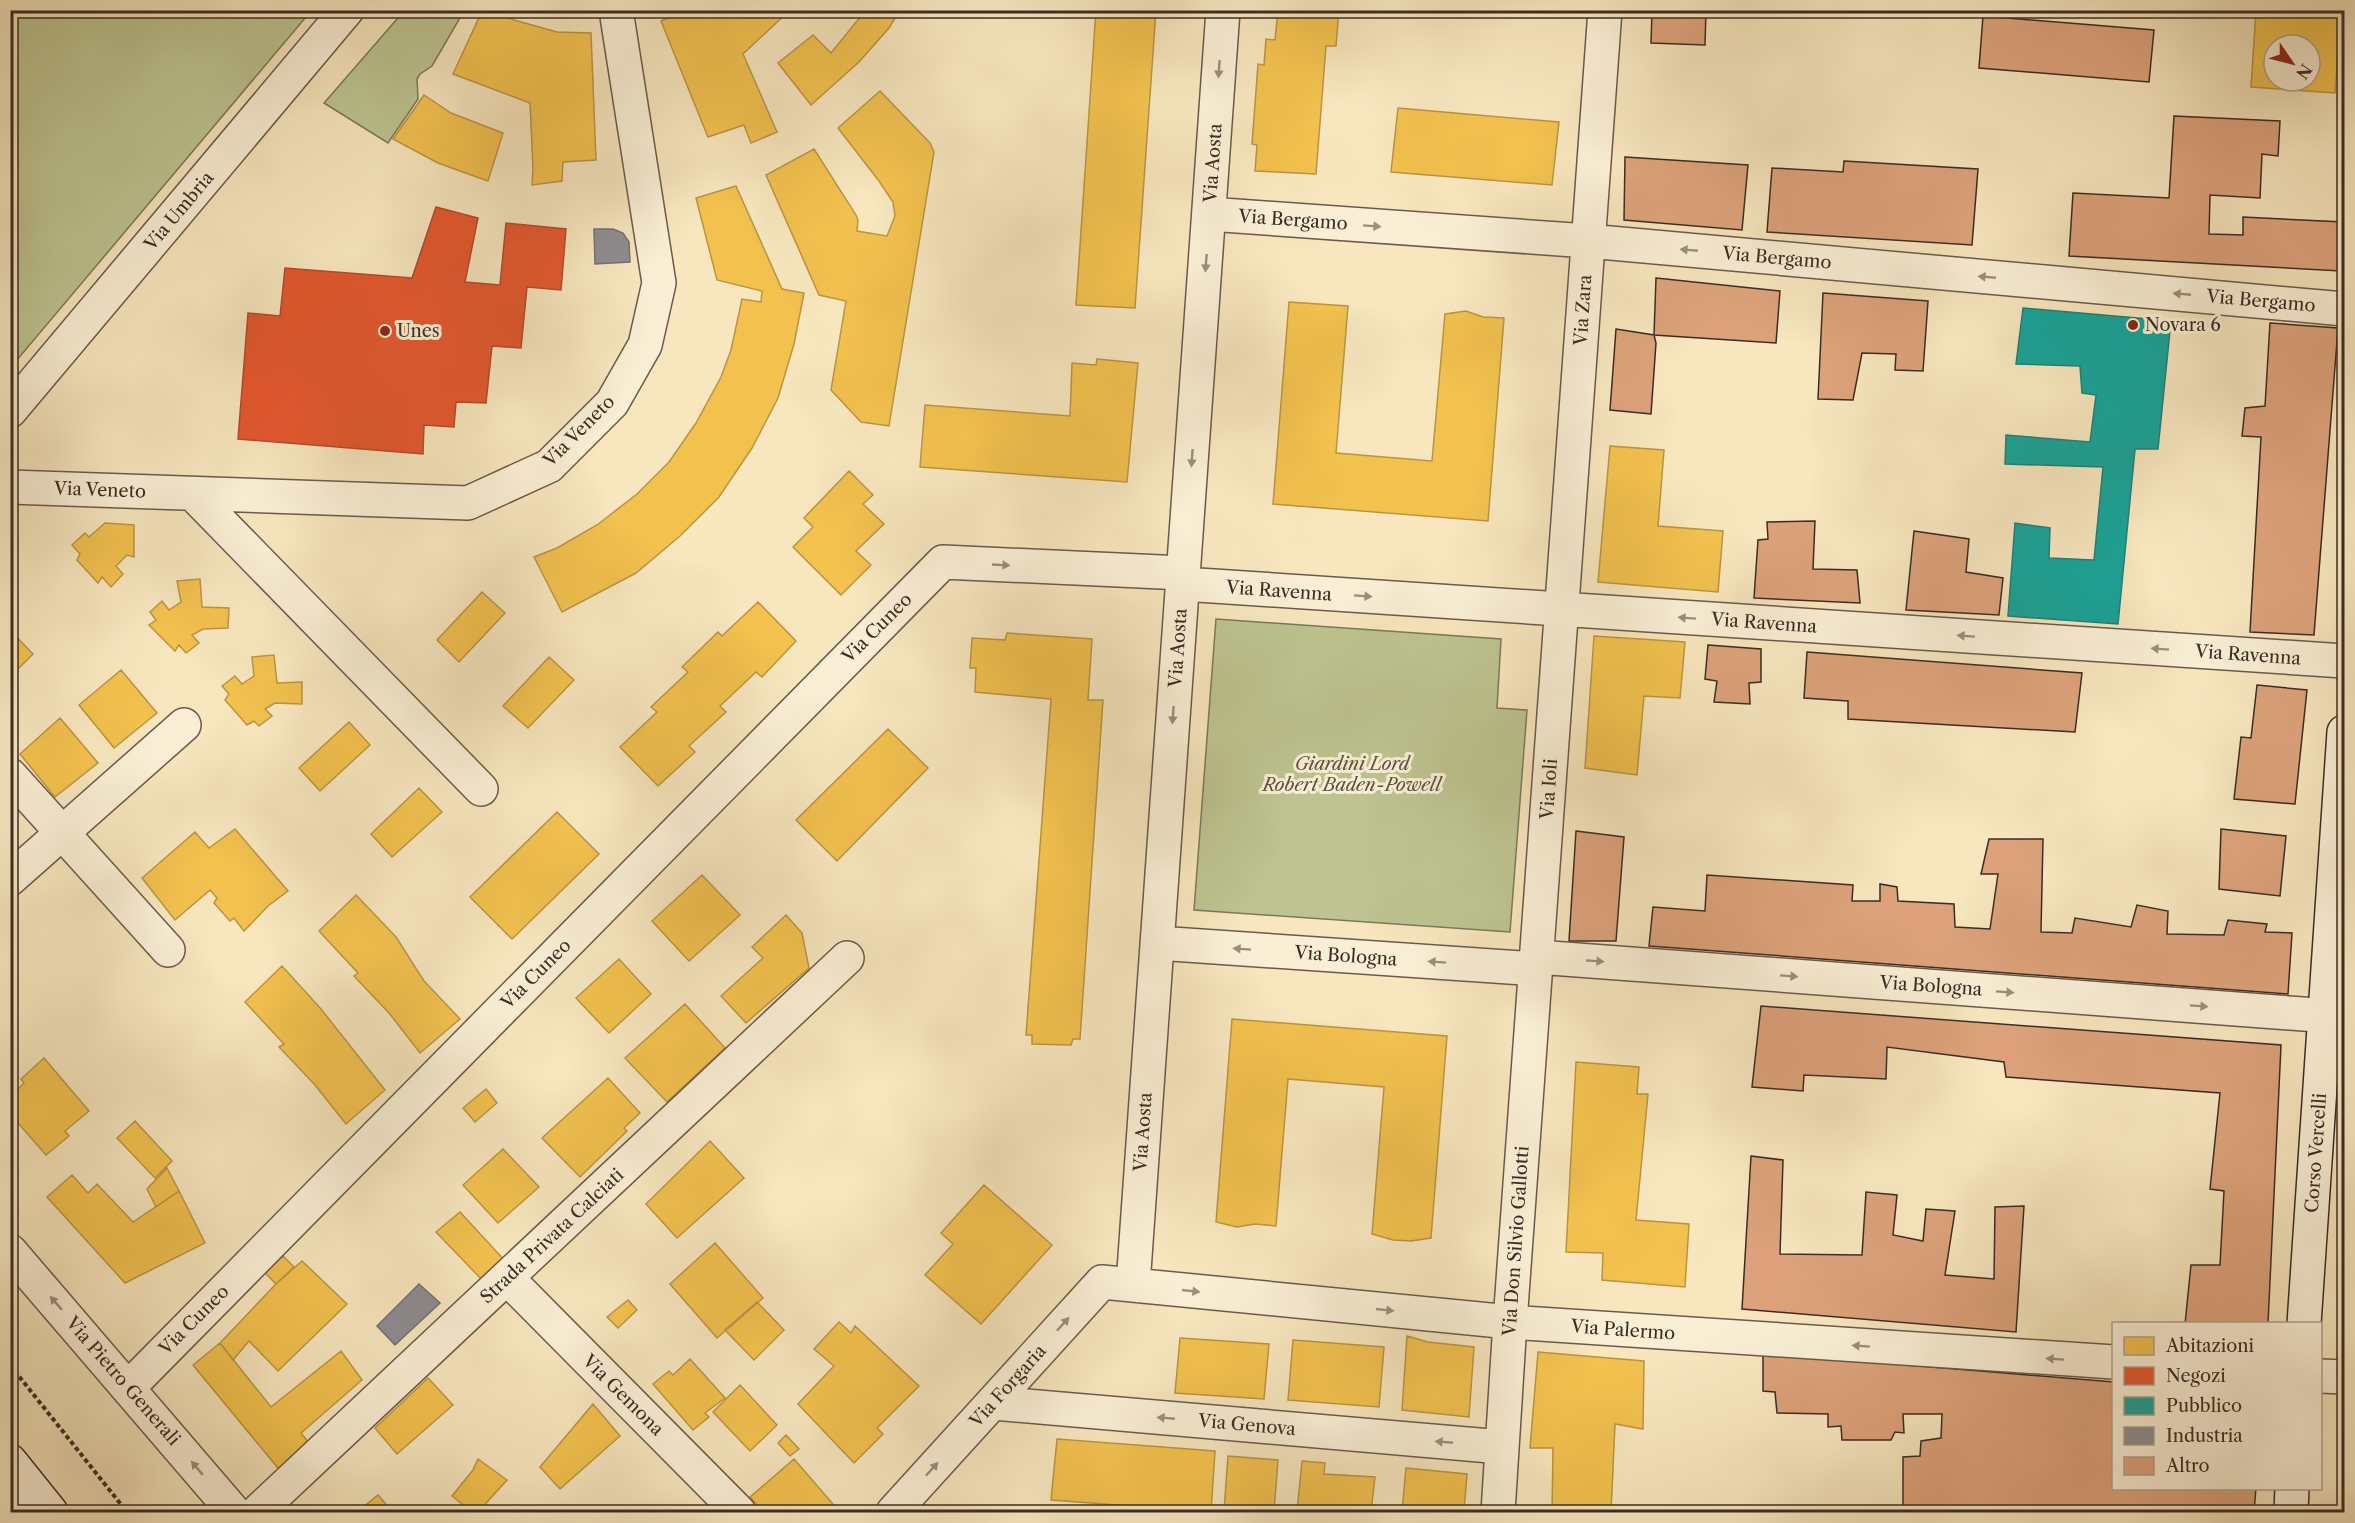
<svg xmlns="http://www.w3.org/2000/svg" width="2355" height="1523" font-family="'Libre Caslon Text',serif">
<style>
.green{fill:#bdc491;stroke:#7c785b;stroke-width:1.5}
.homes{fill:#f2c14e;stroke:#bb9442;stroke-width:1.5;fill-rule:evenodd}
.shops{fill:#e4572e;stroke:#b14a2b;stroke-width:1.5}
.public{fill:#17a398;stroke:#227f76;stroke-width:1.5}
.industry{fill:#8d8d92;stroke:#747071;stroke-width:1.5}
.building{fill:#dda27b;stroke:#3b2c25;stroke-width:1.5}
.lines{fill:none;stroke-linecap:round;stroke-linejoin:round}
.street-casing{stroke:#6a5a4b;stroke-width:36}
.secondary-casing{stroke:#3b2c25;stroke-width:36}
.path{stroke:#3b2c25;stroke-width:4;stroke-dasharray:4.5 3;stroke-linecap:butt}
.street{stroke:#faefd5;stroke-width:33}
.secondary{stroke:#faefd5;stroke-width:33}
.oneway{fill:#9a8e7d}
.poi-dot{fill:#8f2418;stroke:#faefd5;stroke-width:2}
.labels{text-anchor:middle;stroke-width:6;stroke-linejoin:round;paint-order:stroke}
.street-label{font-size:18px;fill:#3b2c25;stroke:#faefd5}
.poi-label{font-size:18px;fill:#3b2c25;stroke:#faefd5;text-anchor:start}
.park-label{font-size:18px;font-style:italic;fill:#5c5240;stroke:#faefd5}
</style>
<rect width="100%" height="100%" fill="#f7e6be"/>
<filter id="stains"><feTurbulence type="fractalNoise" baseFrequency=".00333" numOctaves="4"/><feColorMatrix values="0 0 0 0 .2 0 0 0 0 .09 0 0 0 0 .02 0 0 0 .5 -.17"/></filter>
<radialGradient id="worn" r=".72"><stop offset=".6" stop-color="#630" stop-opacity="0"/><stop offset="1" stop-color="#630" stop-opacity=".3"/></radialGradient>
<!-- green -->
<path class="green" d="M11 10 311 11 11 367 10 11Z
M404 11H464L432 66 420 74 417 79 418 99 388 143 324 103Z
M1216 619 1501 639 1497 708 1527 710 1510 932 1194 910Z"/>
<!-- homes -->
<path class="homes" d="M687 10H790L743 54 777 132 751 143 744 125 708 137 661 21Z
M866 10H900L889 28 859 62 811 105 778 63 813 35 831 53Z
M1096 10H1156L1135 308 1076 305Z
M1278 10H1339L1336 46H1326L1316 174 1255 171 1257 145 1252 144 1258 64 1264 65 1266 39 1275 40Z
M2256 10H2341L2335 93 2251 87ZM2274 45H2310V81H2274Z
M482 11 557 32 591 33 596 160 563 162 562 181 532 185 533 169 530 103 453 74Z
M880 91 930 143 934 152 889 426 861 422 831 390 846 301 819 295 766 175 814 149 856 215 858 220 857 231 887 236 895 216 893 202 879 181 838 128Z
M424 95 451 113 503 133 488 181 438 163 393 139Z
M1398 108 1559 122 1552 185 1391 172Z
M736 186 782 289 804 293 794 344 778 398 752 448 719 497 680 536 636 573 562 612 534 557 557 548 597 525 637 494 669 462 696 423 721 377 731 350 742 299 761 302 762 291 717 280 696 198Z
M1289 302 1348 306 1336 453 1432 461 1445 314 1466 311 1483 317 1504 318 1488 521 1273 504Z
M1097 359 1138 363 1127 482 920 467 925 405 1070 416 1072 363 1096 365Z
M1610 446 1664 450 1658 526 1723 531 1718 592 1598 582Z
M849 471 873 495 863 504 884 524 856 551 871 565 841 595 793 547 813 527 804 518Z
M105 523 134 525V557L127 555 116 566 123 574 111 587 102 577 98 583 77 560 80 554 72 545 85 533 89 537Z
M200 579 202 607 229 608 228 628 203 629 192 635 199 643 186 653 179 645 175 651 149 625 156 620 150 612 162 601 169 610 181 602 177 581Z
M482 592 505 613 459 662 437 640Z
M758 602 796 641 762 677 756 672 720 706 726 712 689 746 695 752 658 786 620 747 657 712 651 707 688 672 682 667 718 632 722 636Z
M10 630 33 654 16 671 10 665Z
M1007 633 1092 639 1088 700H1103L1080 1039H1073L1071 1045 1032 1044V1035H1026L1051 699 975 692 976 668H970L972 638 1005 640Z
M1594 636 1685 642 1680 698 1644 696 1637 775 1585 768Z
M274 655 277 683 302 682V704L275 703 265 709 272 716 259 726 254 721 247 725 225 700 229 694 222 686 235 676 242 684 254 676 252 657Z
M549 657 574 680 528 728 503 706Z
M121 670 157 713 114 748 79 705Z
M60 718 98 763 55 797 20 754Z
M349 722 370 745 320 791 299 768Z
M888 729 928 768 837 861 796 820Z
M419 788 442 812 392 857 371 834Z
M557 812 599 854 512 939 470 897Z
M235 829 288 891 268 906 244 931 234 918 230 921 214 903 217 898 210 890 175 920 142 878 195 832 209 848Z
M702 875 740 915 689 961 652 921Z
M356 895 396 937 424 981 460 1019 420 1053 389 1013 354 976 358 973 319 931Z
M786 915 802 933 809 968 746 1023 721 996 763 958 752 947Z
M619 959 651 994 609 1033 576 998Z
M282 966 321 1009 385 1090 346 1124 315 1085 279 1047 284 1044 245 1002Z
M685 1004 725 1048 667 1102 625 1058Z
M1232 1019 1447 1036 1431 1238 1411 1241 1393 1240 1372 1234 1384 1087 1288 1079 1276 1226 1255 1224 1237 1227 1216 1222Z
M44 1058 89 1111 65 1131 69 1136 46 1155 10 1114V1097L24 1083 21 1079Z
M1576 1062 1639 1067 1637 1094H1648L1636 1220 1689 1224 1685 1287 1602 1280 1603 1253 1566 1252Z
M608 1078 640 1113 624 1128 627 1131 580 1177 542 1138Z
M486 1089 497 1103 475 1122 463 1108Z
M135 1121 172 1161 155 1178 117 1138Z
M710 1141 744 1178 677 1238 646 1204Z
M503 1149 539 1187 498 1223 463 1185Z
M167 1168 179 1191 156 1207 147 1189Z
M72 1175 88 1193 97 1184 133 1222 179 1191 205 1243 125 1283 47 1197Z
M984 1185 1052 1245 981 1324 925 1275 953 1244 941 1233Z
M460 1212 506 1262 485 1283 436 1232Z
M715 1243 763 1298 717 1338 670 1284Z
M283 1256 294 1267 276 1284 265 1273Z
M302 1261 347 1304 278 1371 249 1341 233 1360 220 1343 276 1284Z
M628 1300 637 1310 618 1328 607 1317Z
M757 1302 784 1330 754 1360 725 1330Z
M839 1322 851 1333 855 1326 919 1386 877 1428 883 1434 854 1463 798 1404 834 1366 814 1349Z
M1407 1336 1428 1342 1474 1347 1469 1417 1402 1410Z
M1180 1338 1269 1344 1264 1399 1175 1393Z
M1293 1340 1384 1347 1379 1407 1288 1400Z
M220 1343 271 1407 341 1351 362 1380 301 1433 312 1447 282 1473 193 1365Z
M1538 1352 1644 1361 1643 1429 1615 1424 1611 1512H1552L1553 1448H1530Z
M690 1359 725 1398 705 1413 709 1417 693 1430 653 1384 669 1371 673 1375Z
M428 1378 453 1405 397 1454 375 1428Z
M740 1385 777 1425 750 1451 713 1412Z
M593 1404 620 1436 560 1489 540 1467Z
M2344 1413V1512H2338Z
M786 1435 799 1449 790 1456 778 1443Z
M1057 1439 1215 1451 1211 1512 1051 1500Z
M1228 1456 1278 1460 1274 1512 1224 1511Z
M478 1459 507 1480 478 1512H472L452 1496 473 1470Z
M794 1459 839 1511 837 1512H764L750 1497Z
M1302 1461 1325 1463 1324 1474 1375 1477 1371 1512H1297Z
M1406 1468 1467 1474 1464 1512H1402Z
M378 1495 393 1512H357Z"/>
<!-- shops -->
<path class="shops" d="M436 207 478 218 465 282 500 285 506 223 566 229 561 290 527 287 521 348 492 346 486 403 456 402 454 427 424 425 423 454 238 439 248 313 280 316 285 268 412 278Z"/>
<!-- public -->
<path class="public" d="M2023 308 2171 321 2158 449H2135L2118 624 2008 616 2015 523 2050 528 2049 558 2094 560 2103 467 2005 464 2006 435 2090 442 2096 395 2082 393 2080 366 2016 364Z"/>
<!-- industry -->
<path class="industry" d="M594 229H613L623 233 629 242 630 262 595 264Z
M419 1284 440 1303 395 1345 377 1326Z"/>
<!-- building -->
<path class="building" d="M1652 10H1706L1705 45 1651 43Z
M1983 16 2154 30 2149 82 1979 68Z
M2174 116 2280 121 2278 156 2262 154 2260 198 2210 195 2209 234 2243 235V217L2344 222 2341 271 2069 256 2073 193 2169 198Z
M1625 157 1748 165 1742 230 1624 220Z
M1844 161 1978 169 1972 245 1767 232 1772 168 1843 172Z
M1656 278 1780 291 1776 343 1654 335Z
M1823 293 1928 301 1923 371 1895 370 1896 354 1862 353 1853 400 1818 399Z
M2270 323 2338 328 2314 635 2250 632 2261 437 2242 436 2245 408 2265 406Z
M1616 329 1654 335 1656 343 1651 414 1610 410Z
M1815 521 1813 569 1857 570 1860 603 1754 598 1758 540 1768 539 1767 522Z
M1914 531 1969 539 1966 572 2003 578 1999 615 1906 610Z
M1708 645 1761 649V682L1749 683 1750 704 1714 702 1717 681 1705 679Z
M1807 652 2082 673 2075 732 1848 719V701L1804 698Z
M2257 685 2307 690 2295 804 2234 799 2241 737 2251 738Z
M2221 829 2286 836 2280 896 2219 889Z
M1576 831 1624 837 1616 941H1569Z
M1989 839H2043L2041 932 2072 933 2075 918 2131 927 2137 905 2168 911 2167 934 2224 935 2228 920 2267 924 2265 932 2292 933 2288 994 1649 946 1653 907 1705 911 1707 875 1853 885 1852 901H1880V884L1897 887 1898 901 1954 904 1955 927 1990 929 1998 874H1981Z
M1761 1006 2281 1045 2268 1324H2185L2191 1265H2220L2224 1191 2210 1189 2220 1093 2006 1077 2004 1062 1887 1047 1886 1079 1804 1075 1803 1091 1752 1087Z
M1751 1156 1783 1160 1780 1254 1862 1255 1866 1192 1897 1195 1893 1235 1923 1241 1926 1209 1955 1211 1945 1275 1994 1279 1995 1207 2024 1206 2016 1332 1742 1309Z
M1763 1353 2114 1382V1488H2256L2254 1512H2003V1509L1903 1507V1457L1920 1456 1921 1441 1941 1438 1942 1414H1903L1904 1433 1895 1432 1891 1440H1842L1841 1426 1828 1427V1414L1777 1413 1775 1392 1763 1391Z"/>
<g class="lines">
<!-- street casing -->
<g class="street-casing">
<path id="street" d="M1209 214 1588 241 2344 309
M10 411 347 10
M10 487 468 503 549 466 612 403 645 345 659 283 616 10
M193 494 481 789
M1183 584 2344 661
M10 775 168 950
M10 879 184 725
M1157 943 1536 969
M1537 957 2344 1017
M10 1251 234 1512
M507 1278 739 1512
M1133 1285 1223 10
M2320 1376 2344 1377
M129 1387 943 562 1183 573
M993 1403 1502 1447
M257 1512 847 958
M893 1512 1102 1282 1510 1322 2114 1362
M1498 1512 1510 1322 1605 10"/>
</g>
<!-- secondary casing -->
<g class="secondary-casing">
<path id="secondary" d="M2304 1324 2344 732
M10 1461 51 1512
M10 1512H11
M2291 1512 2292 1488"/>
</g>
<!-- path -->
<path class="path" d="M10 1365 127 1512"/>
<!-- street -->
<use href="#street" class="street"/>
<!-- secondary -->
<use href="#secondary" class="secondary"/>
</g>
<!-- one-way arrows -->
<defs><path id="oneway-solid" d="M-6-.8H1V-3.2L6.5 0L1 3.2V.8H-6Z" transform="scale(1.5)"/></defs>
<g class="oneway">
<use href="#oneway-solid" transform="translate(1219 69) rotate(94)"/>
<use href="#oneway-solid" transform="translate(1372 226) rotate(4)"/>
<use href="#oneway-solid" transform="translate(1689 250) rotate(-175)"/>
<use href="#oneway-solid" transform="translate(1206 263) rotate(94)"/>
<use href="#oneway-solid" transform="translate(1987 277) rotate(-175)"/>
<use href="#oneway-solid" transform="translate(2182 294) rotate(-175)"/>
<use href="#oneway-solid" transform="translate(1192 458) rotate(94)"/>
<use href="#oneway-solid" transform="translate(1001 565) rotate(3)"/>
<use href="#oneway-solid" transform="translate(1363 596) rotate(4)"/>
<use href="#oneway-solid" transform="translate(1687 618) rotate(-176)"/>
<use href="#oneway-solid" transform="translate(1966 636) rotate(-176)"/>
<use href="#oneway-solid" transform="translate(2160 649) rotate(-176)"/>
<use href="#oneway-solid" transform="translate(1173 715) rotate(94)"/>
<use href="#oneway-solid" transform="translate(1242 949) rotate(-176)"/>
<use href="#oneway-solid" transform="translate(1595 961) rotate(4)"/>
<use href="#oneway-solid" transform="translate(1437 962) rotate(-176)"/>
<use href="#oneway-solid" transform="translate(1789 976) rotate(4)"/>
<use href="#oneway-solid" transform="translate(2005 992) rotate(4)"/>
<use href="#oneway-solid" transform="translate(2199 1006) rotate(4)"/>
<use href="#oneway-solid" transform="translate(1191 1291) rotate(6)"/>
<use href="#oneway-solid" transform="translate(56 1303) rotate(-131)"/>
<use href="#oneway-solid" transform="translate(1385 1310) rotate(6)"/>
<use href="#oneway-solid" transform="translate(1063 1324) rotate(-48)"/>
<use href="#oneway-solid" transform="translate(1861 1346) rotate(-176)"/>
<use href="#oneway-solid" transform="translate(2055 1359) rotate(-176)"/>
<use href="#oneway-solid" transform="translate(1166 1418) rotate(-175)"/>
<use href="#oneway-solid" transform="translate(1444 1442) rotate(-175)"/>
<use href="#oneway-solid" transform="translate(197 1468) rotate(-130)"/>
<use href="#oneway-solid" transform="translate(932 1469) rotate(-48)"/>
</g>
<!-- markers -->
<g class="poi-dot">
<circle cx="2133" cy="325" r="6"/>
<circle cx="385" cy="331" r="6"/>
</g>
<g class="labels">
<!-- street labels -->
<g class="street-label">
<text transform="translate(1213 163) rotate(-86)" y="6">Via Aosta</text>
<text transform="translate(179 211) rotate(-50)" y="6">Via Umbria</text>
<text transform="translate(1293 220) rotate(4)" y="6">Via Bergamo</text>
<text transform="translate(1777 258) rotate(5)" y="6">Via Bergamo</text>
<text transform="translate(2261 301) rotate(5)" y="6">Via Bergamo</text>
<text transform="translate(1583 310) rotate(-86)" y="6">Via Zara</text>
<text transform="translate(579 431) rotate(-45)" y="6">Via Veneto</text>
<text transform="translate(100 490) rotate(2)" y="6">Via Veneto</text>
<text transform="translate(1279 591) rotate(4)" y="6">Via Ravenna</text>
<text transform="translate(1764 623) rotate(4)" y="6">Via Ravenna</text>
<text transform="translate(877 628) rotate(-45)" y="6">Via Cuneo</text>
<text transform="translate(1178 648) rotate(-86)" y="6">Via Aosta</text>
<text transform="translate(2248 655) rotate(4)" y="6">Via Ravenna</text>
<text transform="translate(1549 789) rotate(-86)" y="6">Via Ioli</text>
<text transform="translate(1346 956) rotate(4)" y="6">Via Bologna</text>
<text transform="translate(536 974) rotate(-45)" y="6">Via Cuneo</text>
<text transform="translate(1931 986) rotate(4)" y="6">Via Bologna</text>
<text transform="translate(1143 1132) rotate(-86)" y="6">Via Aosta</text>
<text transform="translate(2316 1153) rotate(-86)" y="6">Corso Vercelli</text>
<text transform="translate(552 1236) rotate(-43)" y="6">Strada Privata Calciati</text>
<text transform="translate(1516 1241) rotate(-86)" y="6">Via Don Silvio Gallotti</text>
<text transform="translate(194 1320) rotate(-45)" y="6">Via Cuneo</text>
<text transform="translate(1623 1330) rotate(4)" y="6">Via Palermo</text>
<text transform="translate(123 1381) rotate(49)" y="6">Via Pietro Generali</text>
<text transform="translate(1008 1386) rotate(-48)" y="6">Via Forgaria</text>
<text transform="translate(623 1395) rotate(45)" y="6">Via Gemona</text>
<text transform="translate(1247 1425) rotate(5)" y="6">Via Genova</text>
</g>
<!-- poi labels -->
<g class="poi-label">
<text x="2145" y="331">Novara 6</text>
<text x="397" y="337">Unes</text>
</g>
<!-- park labels -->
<g class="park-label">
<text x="1352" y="770">Giardini Lord<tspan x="1352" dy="21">Robert Baden-Powell</tspan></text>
</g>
</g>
<!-- margin -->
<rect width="2355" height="1523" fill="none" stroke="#f7e6be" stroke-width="36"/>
<rect x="12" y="12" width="2331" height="1499" fill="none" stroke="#3b2c25" stroke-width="3"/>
<rect x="18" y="18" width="2319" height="1487" fill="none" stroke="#3b2c25" stroke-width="1.5"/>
<!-- legend -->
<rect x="2112" y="1322" width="210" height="168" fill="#faefd5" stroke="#aea18f" stroke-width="1.5"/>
<rect x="2124" y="1337" width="30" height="18" fill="#f2c14e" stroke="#aea18f" stroke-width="1.5"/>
<text x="2166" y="1352" font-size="18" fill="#3b2c25">Abitazioni</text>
<rect x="2124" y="1367" width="30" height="18" fill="#e4572e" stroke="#aea18f" stroke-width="1.5"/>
<text x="2166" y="1382" font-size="18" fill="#3b2c25">Negozi</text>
<rect x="2124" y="1397" width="30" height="18" fill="#17a398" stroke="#aea18f" stroke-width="1.5"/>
<text x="2166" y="1412" font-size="18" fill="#3b2c25">Pubblico</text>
<rect x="2124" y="1427" width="30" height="18" fill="#8d8d92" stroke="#aea18f" stroke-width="1.5"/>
<text x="2166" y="1442" font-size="18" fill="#3b2c25">Industria</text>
<rect x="2124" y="1457" width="30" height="18" fill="#dda27b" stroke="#aea18f" stroke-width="1.5"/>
<text x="2166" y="1472" font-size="18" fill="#3b2c25">Altro</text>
<!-- north arrow -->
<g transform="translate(2292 63) rotate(125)"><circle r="28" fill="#faefd5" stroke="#aea18f" stroke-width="1.5"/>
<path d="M0-4.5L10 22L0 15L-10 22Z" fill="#8f2418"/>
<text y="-9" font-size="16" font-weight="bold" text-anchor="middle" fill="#3b2c25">N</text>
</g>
<rect width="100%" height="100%" filter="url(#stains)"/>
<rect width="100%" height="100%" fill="url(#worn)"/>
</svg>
